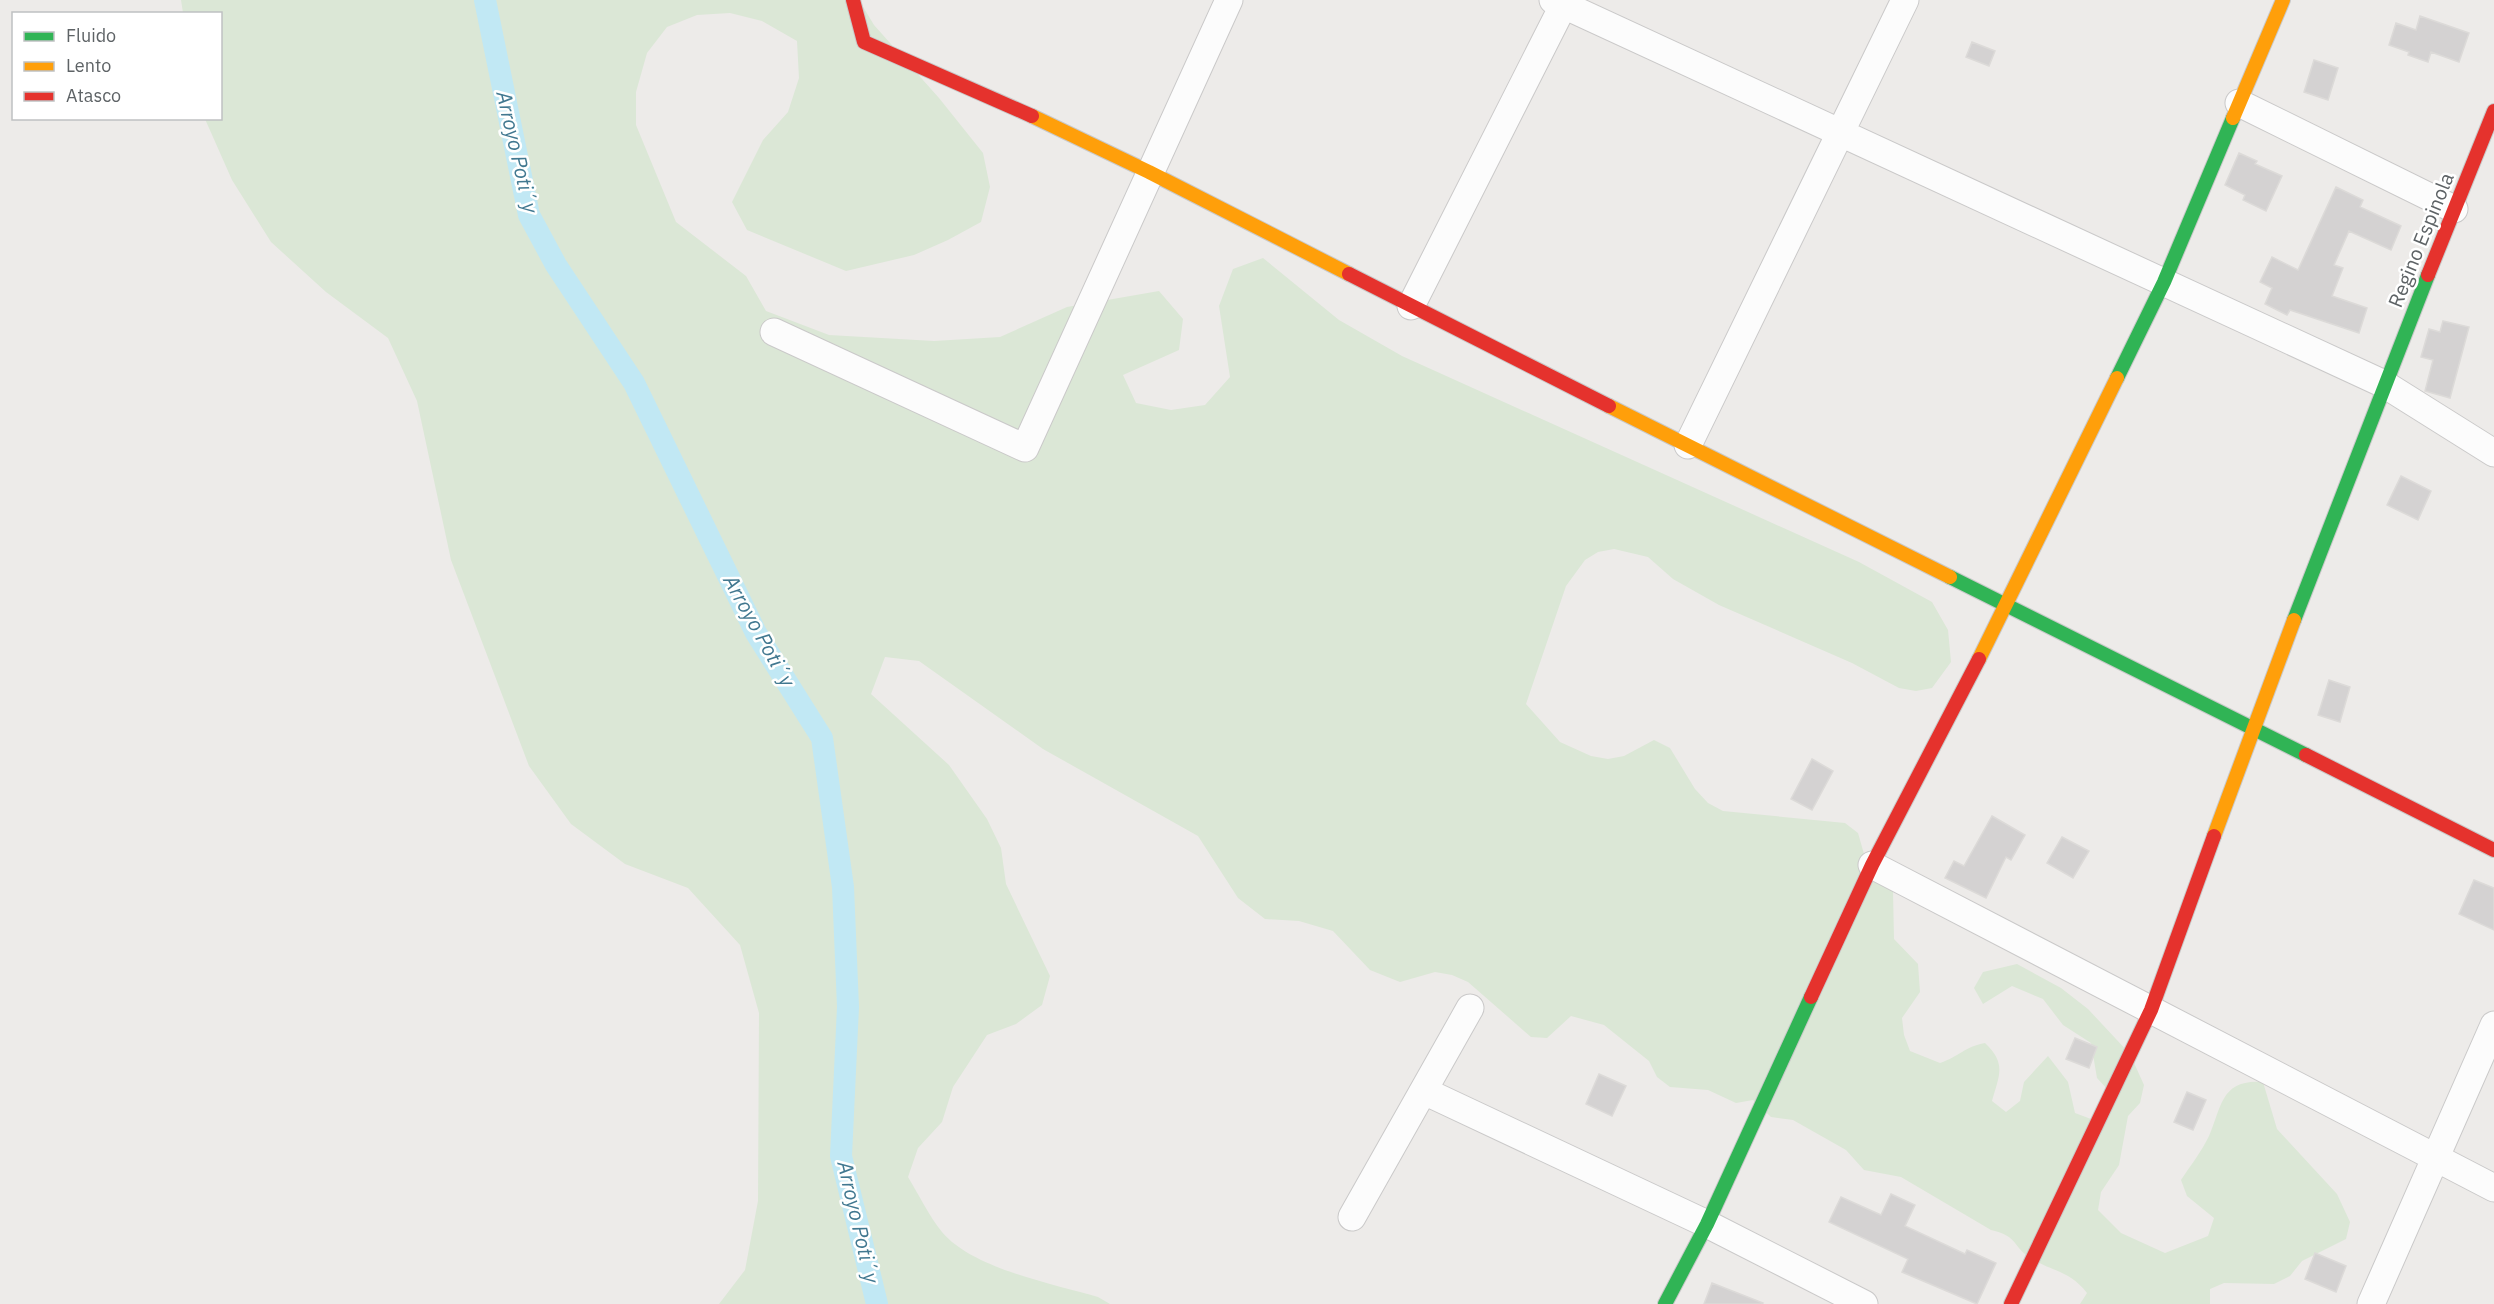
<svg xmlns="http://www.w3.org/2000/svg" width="2494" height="1304" font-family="'IBM Plex Sans',sans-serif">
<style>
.green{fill:#dbe7d6}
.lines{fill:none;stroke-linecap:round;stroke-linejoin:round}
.canal{stroke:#c1e8f4;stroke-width:22}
.building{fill:#d4d2d2;stroke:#dcdad8;stroke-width:1.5}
.street-casing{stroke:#cac9c9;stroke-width:29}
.fast-casing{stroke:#c9c9c9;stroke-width:16}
.slow-casing{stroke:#c9c9c9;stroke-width:16}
.jam-casing{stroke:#c9c9c9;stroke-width:16}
.street{stroke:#fcfcfc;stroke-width:27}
.fast{stroke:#30b455;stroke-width:14}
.slow{stroke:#ff9f0a;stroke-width:14}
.jam{stroke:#e5322d;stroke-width:14}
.labels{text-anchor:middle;stroke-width:5;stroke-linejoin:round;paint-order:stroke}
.street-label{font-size:20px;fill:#5e6366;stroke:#fff}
.water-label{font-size:21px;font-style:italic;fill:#417890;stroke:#fff}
</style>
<rect width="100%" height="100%" fill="#edebe9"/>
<!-- green -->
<path class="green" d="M181 0H859L874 25 939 98 983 153 990 187 981 222 948 240 914 255 846 271 747 230 732 202 763 140 788 112 799 78 797 41 762 21 730 13 697 15 667 27 647 53 636 92V125L676 222 746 276 766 311 829 335 934 341 1000 337 1067 307 1159 291 1183 319 1179 350 1123 375 1136 403 1171 410 1205 405 1230 377 1219 306 1233 269 1263 258 1339 320 1402 356 1859 562 1932 602 1948 630 1951 662 1932 688 1916 691 1899 688 1852 663 1719 605 1673 579 1648 557 1614 549 1598 552 1585 560 1566 586 1526 704 1560 742 1591 756 1608 759 1624 756 1654 740 1670 748 1695 789 1708 803 1723 811 1845 823 1858 833 1868 868 1893 891 1894 939 1918 964 1920 992 1902 1018 1904 1035 1910 1051 1940 1063C1960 1056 1964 1047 1985 1043 2007 1064 1999 1075 1992 1101L2006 1112 2020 1101 2024 1082 2048 1056 2068 1082 2075 1113 2091 1119 2109 1091 2097 1078 2091 1043 2063 1025 2043 999 2012 986 1983 1004 1974 988 1983 972 2017 964 2061 988 2088 1009 2130 1054 2144 1085 2140 1103 2128 1116 2119 1165 2101 1192 2098 1210 2121 1233 2165 1253 2208 1236 2214 1218 2187 1196 2181 1180C2190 1166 2202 1151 2209 1136 2222 1106 2221 1079 2263 1082L2277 1129 2337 1194 2350 1222 2346 1239 2302 1261 2290 1276 2274 1284 2224 1283 2210 1289V1304H2080L2087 1293C2070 1271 2054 1272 2032 1259 2012 1247 2019 1236 1991 1230L1901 1177 1864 1170 1846 1150 1793 1120 1771 1117 1753 1100 1736 1103 1708 1090 1670 1087 1657 1077 1649 1061 1604 1025 1571 1016 1547 1038 1531 1037 1468 982 1452 975 1435 972 1400 982 1370 970 1333 931 1299 921 1265 919 1238 898 1198 836 1043 749 919 661 885 657 871 694 949 765 987 819 1001 848 1006 884 1050 976 1042 1005 1016 1024 987 1035 953 1087 942 1122 918 1148 908 1177C919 1195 929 1216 942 1232 973 1269 1054 1284 1098 1297L1110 1304H719L745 1270 758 1201 759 1013 740 945 688 888 625 864 571 824 529 766 451 560 417 401 388 338 326 292 271 242 232 180 205 119 220 118V14L183 13Z"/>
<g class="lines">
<!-- canal -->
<path class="canal" d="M485 0 529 215 556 265 634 383 756 633 822 738 843 887 848 1007 841 1156 877 1304"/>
</g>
<!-- building -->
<path class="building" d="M2420 16 2469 33 2459 62 2431 52 2428 62 2408 55 2409 52 2389 45 2396 23 2416 30Z
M1972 42 1995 51 1989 66 1966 57Z
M2314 60 2338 68 2328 100 2304 92Z
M2239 153 2257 161 2255 164 2282 176 2266 211 2243 200 2245 195 2225 185Z
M2336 187 2363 200 2360 207 2401 226 2391 250 2349 231 2334 265 2343 268 2332 296 2367 308 2359 333 2290 310 2287 315 2265 304 2272 288 2260 282 2272 257 2298 270Z
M2443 321 2469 327 2450 398 2425 391 2433 360 2421 357 2429 329 2440 332Z
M2401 476 2431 491 2418 520 2387 505Z
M2329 680 2350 687 2340 722 2318 715Z
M1812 759 1833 771 1812 810 1791 799Z
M1992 816 2025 835 2011 860 2006 857 1986 898 1945 878 1954 861 1964 866Z
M2062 837 2089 851 2073 878 2047 863Z
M2474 880 2494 888V930L2459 914Z
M2075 1038 2097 1047 2089 1068 2066 1059Z
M1599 1074 1626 1086 1612 1116 1586 1104Z
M2187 1092 2206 1100 2193 1130 2174 1122Z
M1891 1194 1915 1205 1905 1226 1965 1254 1967 1250 1996 1263 1977 1304 1902 1272 1908 1259 1829 1222 1841 1197 1881 1215Z
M2315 1253 2346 1266 2336 1292 2305 1279Z
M1712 1283 1763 1303 1762 1304H1704Z"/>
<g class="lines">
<!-- street casing -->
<g class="street-casing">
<path id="street" d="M1553 0 2384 384 2494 453
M2239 103 2454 209
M1411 306 1566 0
M774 332 1025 448 1229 0
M1688 445 1905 0
M1872 865 2494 1188
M1424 1091 1707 1224 1864 1304
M1352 1217 1470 1008
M2371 1304 2494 1025"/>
</g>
<!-- fast casing -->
<g class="fast-casing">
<path id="fast" d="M2117 378 2164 282 2233 118
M1950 577 2306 755
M2294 620 2428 275
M1665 1304 1707 1224 1811 997"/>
</g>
<!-- slow casing -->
<g class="slow-casing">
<path id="slow" d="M1032 116 1149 172 1349 274
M2233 118 2283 0
M1609 406 1950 577
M1979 659 2117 378
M2214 836 2294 620"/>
</g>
<!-- jam casing -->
<g class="jam-casing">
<path id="jam" d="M853 0 864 42 1032 116
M1349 274 1609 406
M2428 275 2494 111
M2306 755 2494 850
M1811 997 1872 865 1979 659
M2011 1304 2151 1010 2214 836"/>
</g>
<!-- street -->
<use href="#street" class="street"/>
<!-- fast -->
<use href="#fast" class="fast"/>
<!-- slow -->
<use href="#slow" class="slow"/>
<!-- jam -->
<use href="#jam" class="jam"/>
</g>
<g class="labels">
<!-- street labels -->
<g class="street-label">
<text transform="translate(2421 240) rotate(-68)" y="7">Regino Espinola</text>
</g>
<!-- water labels -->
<g class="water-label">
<text transform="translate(517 152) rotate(77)" y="7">Arroyo Poti´y</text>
<text transform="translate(759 631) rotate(61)" y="7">Arroyo Poti´y</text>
<text transform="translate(858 1222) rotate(77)" y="7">Arroyo Poti´y</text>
</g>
</g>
<!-- legend -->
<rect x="12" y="12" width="210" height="108" fill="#ffffff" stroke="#bfc1c2" stroke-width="1.5"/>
<rect x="24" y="32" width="30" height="9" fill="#30b455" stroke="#bfc1c2" stroke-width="1.5"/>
<text x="66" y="42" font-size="18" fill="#5e6366">Fluido</text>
<rect x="24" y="62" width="30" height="9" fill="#ff9f0a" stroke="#bfc1c2" stroke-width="1.5"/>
<text x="66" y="72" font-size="18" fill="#5e6366">Lento</text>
<rect x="24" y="92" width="30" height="9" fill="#e5322d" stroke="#bfc1c2" stroke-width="1.5"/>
<text x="66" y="102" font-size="18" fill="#5e6366">Atasco</text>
</svg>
